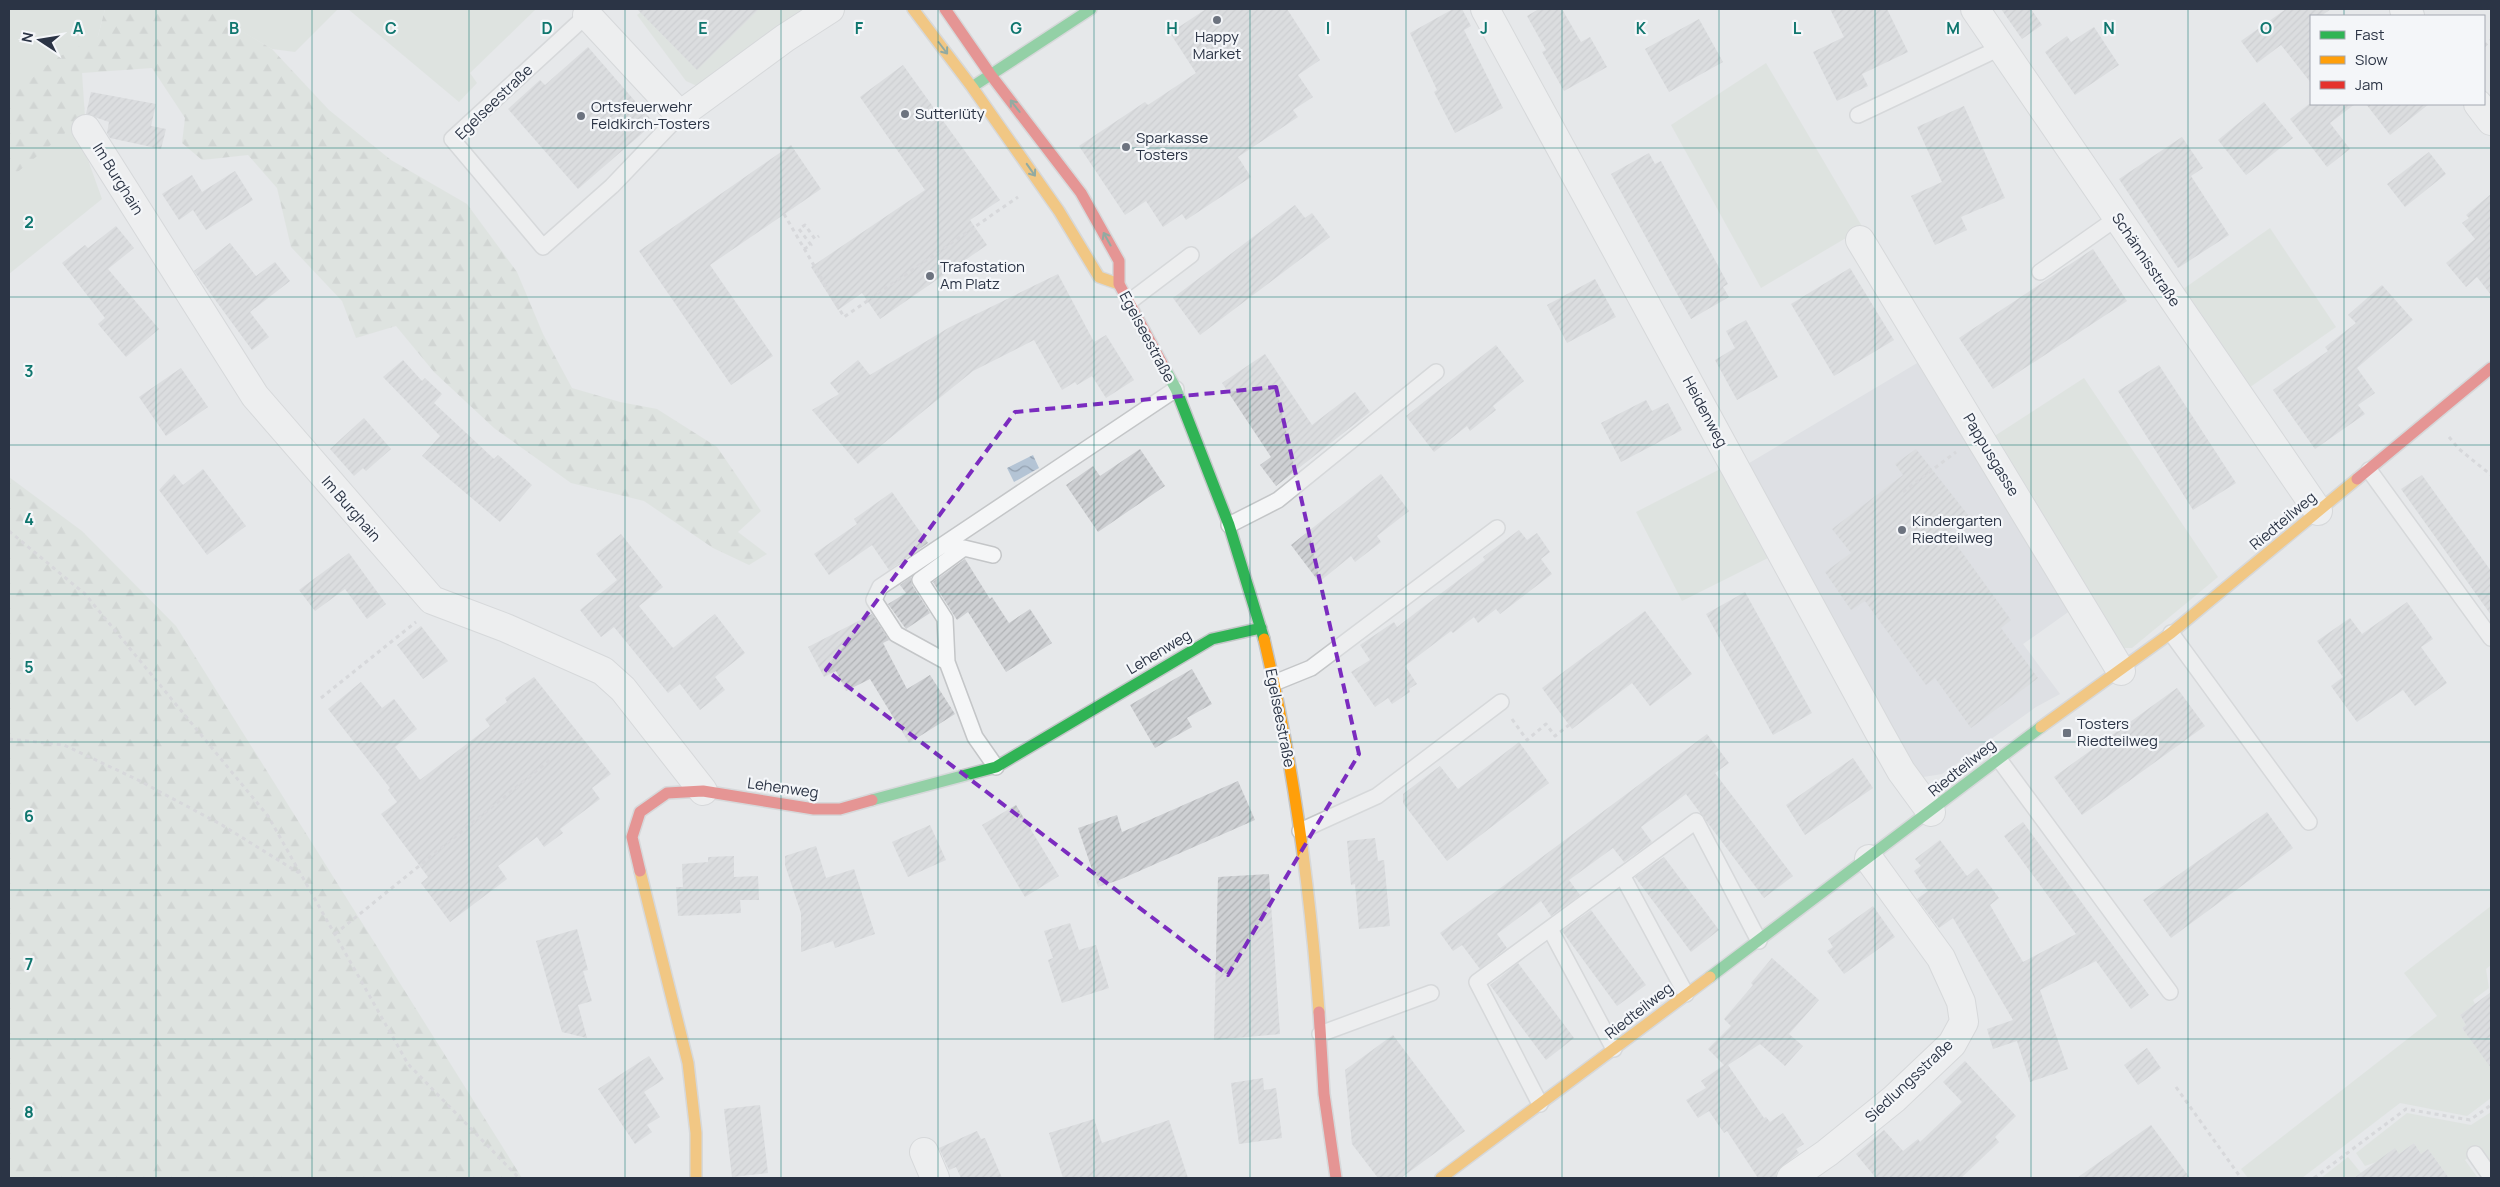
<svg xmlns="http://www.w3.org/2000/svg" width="2500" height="1187" font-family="Manrope,sans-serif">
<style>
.built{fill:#d4d7dd}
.green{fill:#d6ded6}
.forest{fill:url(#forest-firs)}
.water{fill:url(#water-waves)}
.building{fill:url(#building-hatch)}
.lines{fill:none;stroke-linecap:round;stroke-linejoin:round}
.lane-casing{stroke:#c4c6c8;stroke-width:18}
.street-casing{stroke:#c4c6c8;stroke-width:30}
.fast-casing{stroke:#c4c6c8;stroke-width:14}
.slow-casing{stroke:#c4c6c8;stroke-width:14}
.jam-casing{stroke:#c4c6c8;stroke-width:14}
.path{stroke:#c5c6ca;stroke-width:3;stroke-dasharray:4 4;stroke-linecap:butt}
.lane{stroke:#f5f6f7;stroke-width:15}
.street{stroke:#f5f6f7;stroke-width:28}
.fast{stroke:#30b455;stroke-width:11}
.slow{stroke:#ff9f0a;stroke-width:11}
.jam{stroke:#e5322d;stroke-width:11}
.oneway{stroke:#2d614b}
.marked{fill:none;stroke:#7b2cbf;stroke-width:4;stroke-dasharray:10 6;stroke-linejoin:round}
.grid{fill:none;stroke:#0f766e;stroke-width:1;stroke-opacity:0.55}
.poi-dot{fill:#6c737f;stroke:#f4f6f9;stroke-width:2}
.labels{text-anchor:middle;stroke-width:4.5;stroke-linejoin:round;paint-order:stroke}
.poi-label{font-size:15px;fill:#2b3445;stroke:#f4f6f9;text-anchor:start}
.street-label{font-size:15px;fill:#2b3445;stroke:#f4f6f9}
.grid-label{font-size:16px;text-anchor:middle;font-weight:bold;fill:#0f766e;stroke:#f4f6f9;stroke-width:4.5;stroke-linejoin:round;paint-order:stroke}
</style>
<defs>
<pattern id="forest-firs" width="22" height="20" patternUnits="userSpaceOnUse" patternTransform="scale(1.25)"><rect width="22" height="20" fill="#d6ded6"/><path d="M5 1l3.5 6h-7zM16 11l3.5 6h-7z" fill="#b8bfb9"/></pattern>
<pattern id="water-waves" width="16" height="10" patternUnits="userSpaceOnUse" patternTransform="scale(1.25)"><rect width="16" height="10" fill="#b4c4d5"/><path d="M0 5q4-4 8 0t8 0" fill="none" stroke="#93a0af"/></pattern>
<pattern id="building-hatch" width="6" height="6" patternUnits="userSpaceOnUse" patternTransform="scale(1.25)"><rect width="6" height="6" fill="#ced0d3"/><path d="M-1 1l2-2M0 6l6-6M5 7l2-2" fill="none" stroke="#b1b3b6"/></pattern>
</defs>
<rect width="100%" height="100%" fill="#e6e8ea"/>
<!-- built -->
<path class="built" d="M1924 359 2071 610 2023 644 2060 694 2036 707 1942 774 1923 777 1909 768 1746 465Z"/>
<!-- green -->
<path class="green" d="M9 9H105L98 36 57 73 102 199 9 274Z
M203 9H335L337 10 295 52 272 49Z
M348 9H536L470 73 477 83 459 102Z
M744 9H802L707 87 697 86 686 81 637 15 641 12 751 16Z
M1766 63 1863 228 1761 288 1671 125Z
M2270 228 2336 327 2246 390 2179 292Z
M2084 378 2218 577 2132 648H2122L1990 439Z
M1728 465 1774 555 1682 601 1636 512Z
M2491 906V965L2486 969 2489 988 2473 1000 2475 1004 2460 1015 2466 1025 2462 1028 2487 1061 2491 1058V1098L2467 1116 2400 1103 2302 1178H2248L2241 1169 2437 1016 2404 973Z
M2491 1112V1161L2480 1148 2465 1160 2478 1178H2449L2428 1149 2421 1154 2414 1143 2399 1154 2365 1166 2356 1153 2407 1113 2471 1125Z
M2348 1157 2361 1173 2354 1178H2321Z"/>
<!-- forest -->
<path class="forest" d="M105 9H203L212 13 272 49 329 110 391 160 467 204 517 272 543 334 572 388 620 402 657 409 717 447 761 511 738 532 767 554 749 565 713 548 644 501 571 483 494 428 434 372 396 326 356 338 342 301 291 247 277 188 248 155 202 160 182 143 185 118 152 68 82 73 85 117 9 179V98L53 60 98 36Z
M9 477 82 531 176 626 522 1178H9Z"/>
<!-- water -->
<path class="water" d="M1033 455 1039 468 1014 482 1007 468Z"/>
<!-- building -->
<path class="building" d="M637 9H759L697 70Z
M1206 9H1287L1320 60 1298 75 1313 97 1293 110 1298 117 1238 157 1251 177 1186 220 1182 214 1163 227 1146 201 1125 215 1079 146 1145 102 1148 105 1196 73 1170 33Z
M1453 9H1462L1471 26 1464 30 1503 108 1455 133 1434 92 1437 90 1410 33Z
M1539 9H1562L1581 42 1590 37 1607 67 1564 91 1542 52 1546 50 1527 16Z
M1830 9H1887L1908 52 1862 74 1868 86 1837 101 1813 52 1844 37Z
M2001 9H2031L2042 25 2022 39Z
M2286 9H2331L2321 16H2311V83L2281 45 2257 63 2241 41Z
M1699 19 1723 62 1669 92 1645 49Z
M2094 27 2119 65 2075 95 2045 52 2067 36 2071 42Z
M588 47 654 123 578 189 508 109 540 80 545 85Z
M903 65 1000 200 970 220 987 245 880 319 862 293 838 310 811 267 925 190 860 97Z
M91 92 156 104 151 126 166 129 161 149 110 138 107 133 109 122 86 114Z
M2264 102 2293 138 2246 175 2218 140Z
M2309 104H2355L2330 123 2350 149 2327 167 2290 119Z
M2366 104H2429L2390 135Z
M1964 106 2005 198 1961 217 1967 230 1935 245 1911 196 1942 182 1917 127Z
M2182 137 2203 168 2191 176 2229 235 2178 268 2119 179Z
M791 145 821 189 710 265 773 356 731 385 639 251Z
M2429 152 2446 174 2405 207 2387 184Z
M1649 153 1655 164 1661 161 1728 284 1723 287 1729 297 1691 319 1611 174Z
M235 171 253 200 206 230 193 210 179 220 162 194 192 175 202 192Z
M2491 194V295L2477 277 2466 287 2446 263 2475 239 2462 223 2469 218 2466 215Z
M1295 205 1305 218 1312 213 1330 237 1200 335 1173 298Z
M116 226 134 248 108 269 159 329 126 357 98 324 105 318 62 263 85 245 88 248Z
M230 243 256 276 275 262 290 281 250 312 269 337 252 350 194 271Z
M2093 249 2127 301 1993 389 1959 338Z
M1850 268 1894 340 1834 376 1791 304Z
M1058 274 1094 342 1106 335 1134 380 1106 398 1092 376 1077 385 1075 382 1062 390 1034 340 973 371 858 464 812 410 839 394 830 383 858 360 870 375 950 327Z
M1595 279 1616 317 1567 343 1547 305Z
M2382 285 2413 320 2357 368 2375 393 2358 405 2365 414 2315 449 2273 390 2328 351 2325 347 2356 323 2348 315Z
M1746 320 1778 377 1737 400 1715 360 1735 348 1726 331Z
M1496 345 1524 381 1493 406 1496 410 1470 431 1467 426 1434 452 1406 416Z
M1265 354 1312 425 1355 392 1370 412 1276 486 1260 465 1271 457 1222 383Z
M403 360 422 381 425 378 442 394 434 403 494 459 498 455 532 485 500 522 422 456 440 436 383 377Z
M2159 365 2236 483 2193 510 2118 391Z
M181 368 208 407 166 436 139 397Z
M1646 400 1652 411 1668 403 1682 430 1621 462 1601 423Z
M364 418 391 449 366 471 363 468 354 476 330 449Z
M1140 449 1165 486 1098 532 1066 485 1093 466 1100 476Z
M1916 449 1968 515 1948 533 2011 620 2001 628 2038 678 1971 728 1935 678 1926 685 1865 601 1851 610 1825 572 1851 553 1832 529 1903 475 1895 464Z
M203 469 246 526 207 555 159 490 174 474 183 485Z
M1381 474 1409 511 1377 536 1381 542 1355 562 1351 556 1319 582 1291 545Z
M2422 475 2491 571V615L2401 489Z
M892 492 928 543 889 570 872 545 829 575 814 554 857 524 854 519Z
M1519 530 1527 540 1537 533 1550 552 1541 559 1552 574 1500 614 1496 609 1478 623 1474 617 1453 633 1451 631 1405 666 1417 684 1409 689 1410 692 1392 704 1388 698 1375 707 1351 672 1370 660 1360 645 1394 622 1397 627 1485 560 1483 557Z
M621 534 663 587 639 606 673 648 715 614 745 653 715 677 725 690 700 710 680 684 668 693 614 627 601 637 580 610 617 580 596 554Z
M349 553 386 604 367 619 345 589 315 611 299 590Z
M965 559 990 599 992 597 1009 623 1030 609 1052 643 1006 672 968 612 957 620 933 582Z
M911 577 912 585 930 613 906 629 888 604 906 593 900 585Z
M1745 592 1812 713 1773 735 1706 614Z
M2407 602 2433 639 2421 647 2447 683 2415 706 2403 690 2357 722 2331 686 2343 677 2317 641 2350 618 2362 634Z
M1645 611 1692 674 1650 706 1632 683 1572 729 1542 688Z
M872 614 889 640 883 643 907 689 930 675 955 714 909 743 870 679 846 691 836 671 824 677 808 647Z
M421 626 448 661 423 679 397 645Z
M1192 669 1212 704 1187 718 1192 727 1155 748 1130 705Z
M534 677 611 774 592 788 600 799 560 829 563 833 544 847 537 837 498 866 507 879 450 922 421 883 428 877 381 814 397 802 388 790 390 788 328 709 361 682 382 708 394 699 417 729 395 747 420 780 490 726 485 719 507 702 505 698Z
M2177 688 2205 726 2082 815 2054 777Z
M1707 734 1729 763 1715 773 1793 876 1764 898 1686 794 1641 827 1652 842 1624 862 1613 848 1569 880 1580 895 1551 916 1541 901 1497 934 1507 948 1480 969 1462 945 1453 951 1440 933Z
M1519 742 1549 783 1447 861 1403 803V794L1440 766 1458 789Z
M1853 758 1873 788 1805 835 1786 805Z
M1238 781 1255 820 1119 880 1098 887 1078 828 1117 815 1122 832Z
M1016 805 1059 876 1025 897 982 825Z
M2267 812 2293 848 2171 938 2143 900Z
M2023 822 2149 995 2131 1009 2096 961 2040 990 2068 1069 2030 1082 2017 1041 1993 1049 1987 1029 2013 1020 1953 918 1939 928 1917 899 1928 891 1914 871 1921 866 1915 859 1940 840 1967 876 1977 868 1999 898 1990 905 2023 962 2076 934 2004 836Z
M930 825 946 860 908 877 892 842Z
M1375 838 1378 861 1384 860 1390 926 1359 929 1355 884 1351 885 1347 841Z
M816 846 826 878 854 869 875 934 835 948 833 941 801 952V913L785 865V856Z
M734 856V877L758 876 759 900H740L741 913 678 916 676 887H683L682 864 708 862V857Z
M1664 857 1719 930 1691 952 1635 877Z
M1269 874 1280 1034 1214 1040 1218 877Z
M1873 906 1895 937 1844 974 1827 951 1833 947 1828 939Z
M1591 910 1646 985 1617 1006 1562 931Z
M1070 923 1079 950 1096 945 1109 988 1062 1003 1048 960 1053 958 1044 931Z
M577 929 588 970 583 971 592 1001 578 1005 587 1038 562 1032 536 941Z
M1772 958 1819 1000 1789 1034 1803 1046 1785 1066 1760 1044 1728 1065 1764 1118 1766 1117 1770 1122 1783 1113 1804 1144 1796 1149 1799 1153 1777 1171 1776 1178H1758L1727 1131 1724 1133 1709 1111 1698 1118 1686 1100 1706 1088 1701 1081 1724 1065 1708 1049 1731 1026 1724 1019 1753 985 1751 983Z
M1518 963 1574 1038 1546 1060 1490 985Z
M2491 992V1068L2462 1028 2466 1025 2460 1015Z
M1393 1035 1465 1131 1401 1178H1378L1352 1144 1345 1070Z
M2147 1048 2161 1068 2138 1085 2124 1065Z
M649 1056 664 1079 644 1092 660 1117 647 1125 652 1132 635 1144 598 1089Z
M1965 1061 2016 1116 1995 1137 1999 1142 1961 1178H1876L1856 1154 1884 1130 1903 1151 1918 1139 1920 1142 1962 1102 1943 1082Z
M1263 1078 1264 1090 1276 1088 1282 1138 1239 1144 1231 1083Z
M760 1105 768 1173 732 1177 724 1109Z
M1094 1119 1102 1143 1169 1120 1188 1178H1063L1049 1133Z
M2151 1125 2190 1178H2077Z
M977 1131 981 1139 985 1138 1002 1178H961L956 1167 949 1170 939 1148Z
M2414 1143 2421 1154 2428 1149 2449 1178H2354L2395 1148 2399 1154Z"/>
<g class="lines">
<!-- lane casing -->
<g class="lane-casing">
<path id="lane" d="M587 15 452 139 543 247 612 186 680 115
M1858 115 2002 47
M2040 272 2117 218
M1129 302 1191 255
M2369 470 2491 638
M1229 525 1278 500 1436 372
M993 555 964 548 920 580 945 619 947 662 975 737 996 767
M2171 633 2309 822
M947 662 896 634 874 600 880 587 1176 389
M1274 683 1311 668 1497 528
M1998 758 2170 992
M1300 831 1377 796 1501 702
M1622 875 1686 994
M1550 929 1614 1049
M1320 1034 1431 993
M1540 1104 1477 982 1696 821 1759 941
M2475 1154 2491 1177"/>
</g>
<!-- street casing -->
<g class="street-casing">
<path id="street" d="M1485 9 1878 730 1901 771 1931 812
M1975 9 2318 511
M2404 9 2410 16
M587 15 680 115 785 38 830 9
M2478 104 2491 121
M86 129 255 396 432 600 506 628 603 671 623 689 703 791
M1860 240 2121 671
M924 1152 935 1178
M1791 1178 1827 1153 1894 1099 1952 1044 1964 1022 1961 1002 1941 958 1869 859"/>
</g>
<!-- fast casing -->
<g class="fast-casing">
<path id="fast" d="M975 85 1091 9
M1165 369 1176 389 1229 525 1264 639
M872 800 996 767 1212 639 1261 628
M1710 977 2041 727"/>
</g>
<!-- slow casing -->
<g class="slow-casing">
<path id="slow" d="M913 9 972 87 1059 211 1099 277 1119 284
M1264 639C1293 762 1310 886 1319 1012
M2041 727 2171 633 2357 479
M640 871 688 1063 696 1133V1178
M1441 1178 1710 977"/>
</g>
<!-- jam casing -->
<g class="jam-casing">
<path id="jam" d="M945 9 990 74 1081 193 1119 261V284L1165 369
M2357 479 2491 368
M640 871 632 837 640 812 667 793 703 791 814 809H840L872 800
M1319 1012 1324 1094 1336 1178"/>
</g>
<!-- path -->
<path class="path" d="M2484 46 2491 40
M784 214 844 317 1018 197
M804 249 811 245 799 229 805 225 815 239 819 236
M2449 437 2459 449 2491 475
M1903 492 1956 452
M9 531 85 594 268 816 408 1064 519 1178
M321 698 416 622
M1512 719 1527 740 1546 724 1555 736 1569 725
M9 739 64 745 136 779 222 825 299 873
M335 934 550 760
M2176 1087 2241 1178
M2314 1178 2406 1109 2470 1120 2491 1105"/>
<!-- lane -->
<use href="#lane" class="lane"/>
<!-- street -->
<use href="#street" class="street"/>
<!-- fast -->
<use href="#fast" class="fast"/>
<!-- slow -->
<use href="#slow" class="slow"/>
<!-- jam -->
<use href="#jam" class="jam"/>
</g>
<!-- one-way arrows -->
<defs><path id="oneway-shaft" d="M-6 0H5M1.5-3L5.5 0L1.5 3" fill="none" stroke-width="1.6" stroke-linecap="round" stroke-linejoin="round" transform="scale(1.25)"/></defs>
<g class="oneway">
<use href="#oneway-shaft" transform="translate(943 48) rotate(53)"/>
<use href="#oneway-shaft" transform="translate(1015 106) rotate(-128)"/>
<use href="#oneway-shaft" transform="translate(1031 170) rotate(55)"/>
<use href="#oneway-shaft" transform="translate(1107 239) rotate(-119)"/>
</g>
<!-- marked area -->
<path d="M0 0H2500V1187H0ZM1276 387 1359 754 1228 975 826 670 1015 412Z" fill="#e6e8ea" fill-opacity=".55" fill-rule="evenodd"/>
<path class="marked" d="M1276 387 1359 754 1228 975 826 670 1015 412Z"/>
<!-- grid -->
<path class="grid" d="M156 9V1178M312 9V1178M469 9V1178M625 9V1178M781 9V1178M938 9V1178M1094 9V1178M1250 9V1178M1406 9V1178M1562 9V1178M1719 9V1178M1875 9V1178M2031 9V1178M2188 9V1178M2344 9V16M2344 104V1178M9 148H2491M9 297H2491M9 445H2491M9 594H2491M9 742H2491M9 890H2491M9 1039H2491"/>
<!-- markers -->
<g class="poi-dot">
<circle cx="1217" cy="20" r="5"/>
<circle cx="905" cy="114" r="5"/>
<circle cx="581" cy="116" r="5"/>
<circle cx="1126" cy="147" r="5"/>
<circle cx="930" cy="276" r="5"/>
<circle cx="1902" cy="530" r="5"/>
<rect x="2062" y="728" width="10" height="10" rx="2.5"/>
</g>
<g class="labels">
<!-- poi labels -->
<g class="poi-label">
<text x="1217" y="42" text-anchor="middle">Happy<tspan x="1217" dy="17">Market</tspan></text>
<text x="591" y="112">Ortsfeuerwehr<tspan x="591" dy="17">Feldkirch-Tosters</tspan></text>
<text x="915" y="119">Sutterlüty</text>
<text x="1136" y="143">Sparkasse<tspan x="1136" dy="17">Tosters</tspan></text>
<text x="940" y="272">Trafostation<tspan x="940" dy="17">Am Platz</tspan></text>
<text x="1912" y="526">Kindergarten<tspan x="1912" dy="17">Riedteilweg</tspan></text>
<text x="2077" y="729">Tosters<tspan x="2077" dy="17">Riedteilweg</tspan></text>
</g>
<!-- street labels -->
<g class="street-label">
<text transform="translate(494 102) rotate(-44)" y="5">Egelseestraße</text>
<text transform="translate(118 179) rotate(58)" y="5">Im Burghain</text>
<text transform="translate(2146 260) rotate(56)" y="5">Schännisstraße</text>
<text transform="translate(1147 337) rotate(62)" y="5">Egelseestraße</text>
<text transform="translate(1705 412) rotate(62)" y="5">Heidenweg</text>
<text transform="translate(1991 455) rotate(59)" y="5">Pappusgasse</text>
<text transform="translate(351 509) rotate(49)" y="5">Im Burghain</text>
<text transform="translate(2283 521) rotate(-40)" y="5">Riedteilweg</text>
<text transform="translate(1159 652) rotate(-31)" y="5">Lehenweg</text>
<text transform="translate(1280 718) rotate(79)" y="5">Egelseestraße</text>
<text transform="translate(1962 768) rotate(-39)" y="5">Riedteilweg</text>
<text transform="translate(783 788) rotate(8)" y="5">Lehenweg</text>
<text transform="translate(1639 1011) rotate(-38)" y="5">Riedteilweg</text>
<text transform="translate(1909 1081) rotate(-43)" y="5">Siedlungsstraße</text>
</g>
</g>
<g class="grid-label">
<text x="78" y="34">A</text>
<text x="234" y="34">B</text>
<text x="391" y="34">C</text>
<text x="547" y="34">D</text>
<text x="703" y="34">E</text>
<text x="859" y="34">F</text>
<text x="1016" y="34">G</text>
<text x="1172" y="34">H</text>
<text x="1328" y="34">I</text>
<text x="1484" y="34">J</text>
<text x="1641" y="34">K</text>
<text x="1797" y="34">L</text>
<text x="1953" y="34">M</text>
<text x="2109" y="34">N</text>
<text x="2266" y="34">O</text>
<text x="29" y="228">2</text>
<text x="29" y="377">3</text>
<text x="29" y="525">4</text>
<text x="29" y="673">5</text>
<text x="29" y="822">6</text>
<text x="29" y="970">7</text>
<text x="29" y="1118">8</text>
</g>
<!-- border -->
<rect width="2500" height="1187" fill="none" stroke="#2b3445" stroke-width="20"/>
<!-- legend -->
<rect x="2310" y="15" width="175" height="90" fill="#f4f6f9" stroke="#a4a8b1"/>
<rect x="2320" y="31" width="25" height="8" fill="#30b455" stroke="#a4a8b1"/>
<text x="2355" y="40" font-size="15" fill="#2b3445">Fast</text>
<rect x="2320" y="56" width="25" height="8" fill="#ff9f0a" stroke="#a4a8b1"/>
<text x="2355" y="65" font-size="15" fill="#2b3445">Slow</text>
<rect x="2320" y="81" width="25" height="8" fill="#e5322d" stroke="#a4a8b1"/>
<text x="2355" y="90" font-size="15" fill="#2b3445">Jam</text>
<!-- north arrow -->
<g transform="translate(40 40) rotate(282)" stroke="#f4f6f9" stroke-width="4" paint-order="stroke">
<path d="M0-4L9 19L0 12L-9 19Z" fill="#2b3445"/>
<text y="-8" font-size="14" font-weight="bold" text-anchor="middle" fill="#2b3445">N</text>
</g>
</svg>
